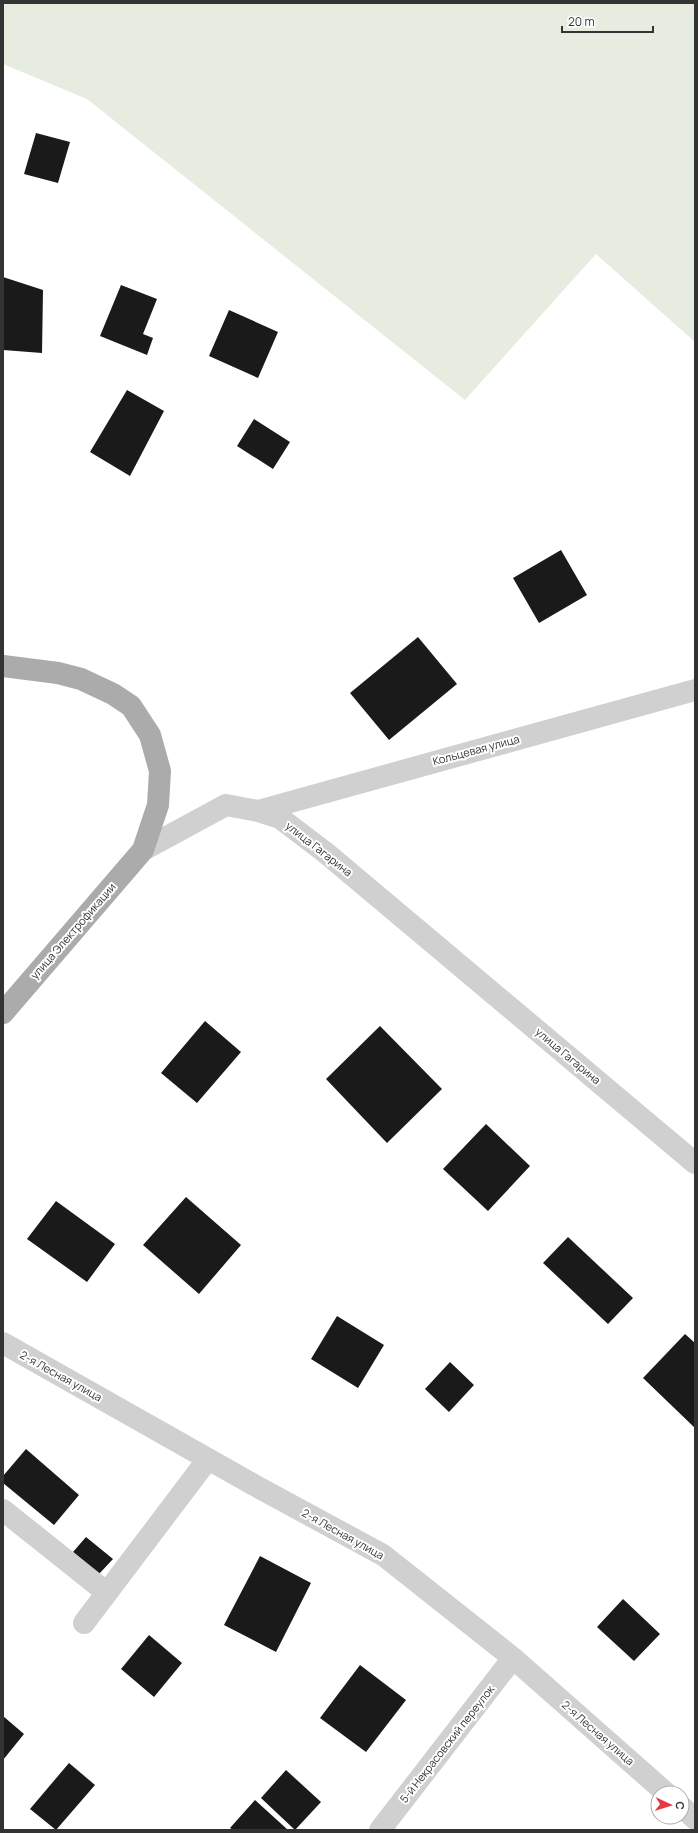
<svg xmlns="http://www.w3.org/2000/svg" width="698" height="1833" font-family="Manrope,sans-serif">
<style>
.green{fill:#e6ecdf}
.building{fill:#1a1a1a}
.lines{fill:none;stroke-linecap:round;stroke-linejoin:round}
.minor{stroke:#d0d0d0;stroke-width:22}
.primary{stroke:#ababab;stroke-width:22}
.labels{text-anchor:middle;stroke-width:4;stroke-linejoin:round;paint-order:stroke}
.street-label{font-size:11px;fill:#333;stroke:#fff}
</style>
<rect width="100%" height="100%" fill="#fff"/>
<!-- green -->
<path class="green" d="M3 3H695V342L596 254 465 400 87 99 3 64Z"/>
<!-- building -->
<path class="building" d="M36 133 70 142 58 183 24 174Z
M3 277 43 290 42 353 3 350Z
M121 285 157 299 143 334 153 338 147 355 100 336Z
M229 310 278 332 258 378 209 356Z
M127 390 164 411 130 476 90 452Z
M254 419 290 442 273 469 237 446Z
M561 550 587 595 539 623 513 578Z
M418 637 457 684 389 740 350 693Z
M205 1021 241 1052 197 1103 161 1073Z
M380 1026 442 1089 387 1143 326 1079Z
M486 1124 530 1166 488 1211 443 1169Z
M186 1197 241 1245 199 1294 143 1245Z
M56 1201 115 1244 87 1282 27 1239Z
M568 1237 633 1298 608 1324 543 1263Z
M337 1316 384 1345 358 1388 311 1359Z
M685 1334 695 1343V1428L643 1378Z
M450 1362 474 1385 449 1412 425 1389Z
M26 1449 79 1495 54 1525 3 1483V1476Z
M86 1537 113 1559 99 1574 73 1552Z
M260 1556 311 1583 276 1652 224 1625Z
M623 1599 660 1634 634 1661 597 1627Z
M149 1635 182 1663 154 1697 121 1669Z
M360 1665 406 1700 366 1752 320 1718Z
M3 1716 24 1734 3 1760Z
M69 1763 95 1785 56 1830 30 1809Z
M286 1770 321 1802 295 1830 261 1798Z
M255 1800 288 1830H233L230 1828Z"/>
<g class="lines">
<!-- minor -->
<path class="minor" d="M258 811 695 690
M143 850 226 805 258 811 280 818 326 853 695 1163
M3 1343 254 1485 383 1555 513 1658 666 1793
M3 1510 107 1593
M84 1623 208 1459
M682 1807 695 1819
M380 1830 513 1658"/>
<!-- primary -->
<path class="primary" d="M3 666 58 673 81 679 113 694 131 706 150 735 160 771 158 805 143 850 3 1013"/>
</g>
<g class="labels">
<!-- street labels -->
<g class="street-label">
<text transform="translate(476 750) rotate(-15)" y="4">Кольцевая улица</text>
<text transform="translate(319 849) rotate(38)" y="4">улица Гагарина</text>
<text transform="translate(73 931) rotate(-49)" y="4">улица Электрофикации</text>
<text transform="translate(568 1056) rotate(40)" y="4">улица Гагарина</text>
<text transform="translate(61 1376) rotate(29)" y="4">2-я Лесная улица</text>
<text transform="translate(343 1534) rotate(29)" y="4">2-я Лесная улица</text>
<text transform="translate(598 1733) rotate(41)" y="4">2-я Лесная улица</text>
<text transform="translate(447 1744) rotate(-52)" y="4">5-й Некрасовский переулок</text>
</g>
</g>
<!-- border -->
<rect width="698" height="1833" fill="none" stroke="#333333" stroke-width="8"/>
<!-- north arrow -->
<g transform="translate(670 1805) rotate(94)"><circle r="19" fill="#ffffff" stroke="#adadad"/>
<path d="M0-3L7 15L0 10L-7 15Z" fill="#e63946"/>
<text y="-6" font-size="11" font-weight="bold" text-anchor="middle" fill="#333333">С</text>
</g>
<!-- scale -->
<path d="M562 26v6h91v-6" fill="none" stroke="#333333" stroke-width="2"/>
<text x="568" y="26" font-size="12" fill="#333333" stroke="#ffffff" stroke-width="3" paint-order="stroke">20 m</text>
</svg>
